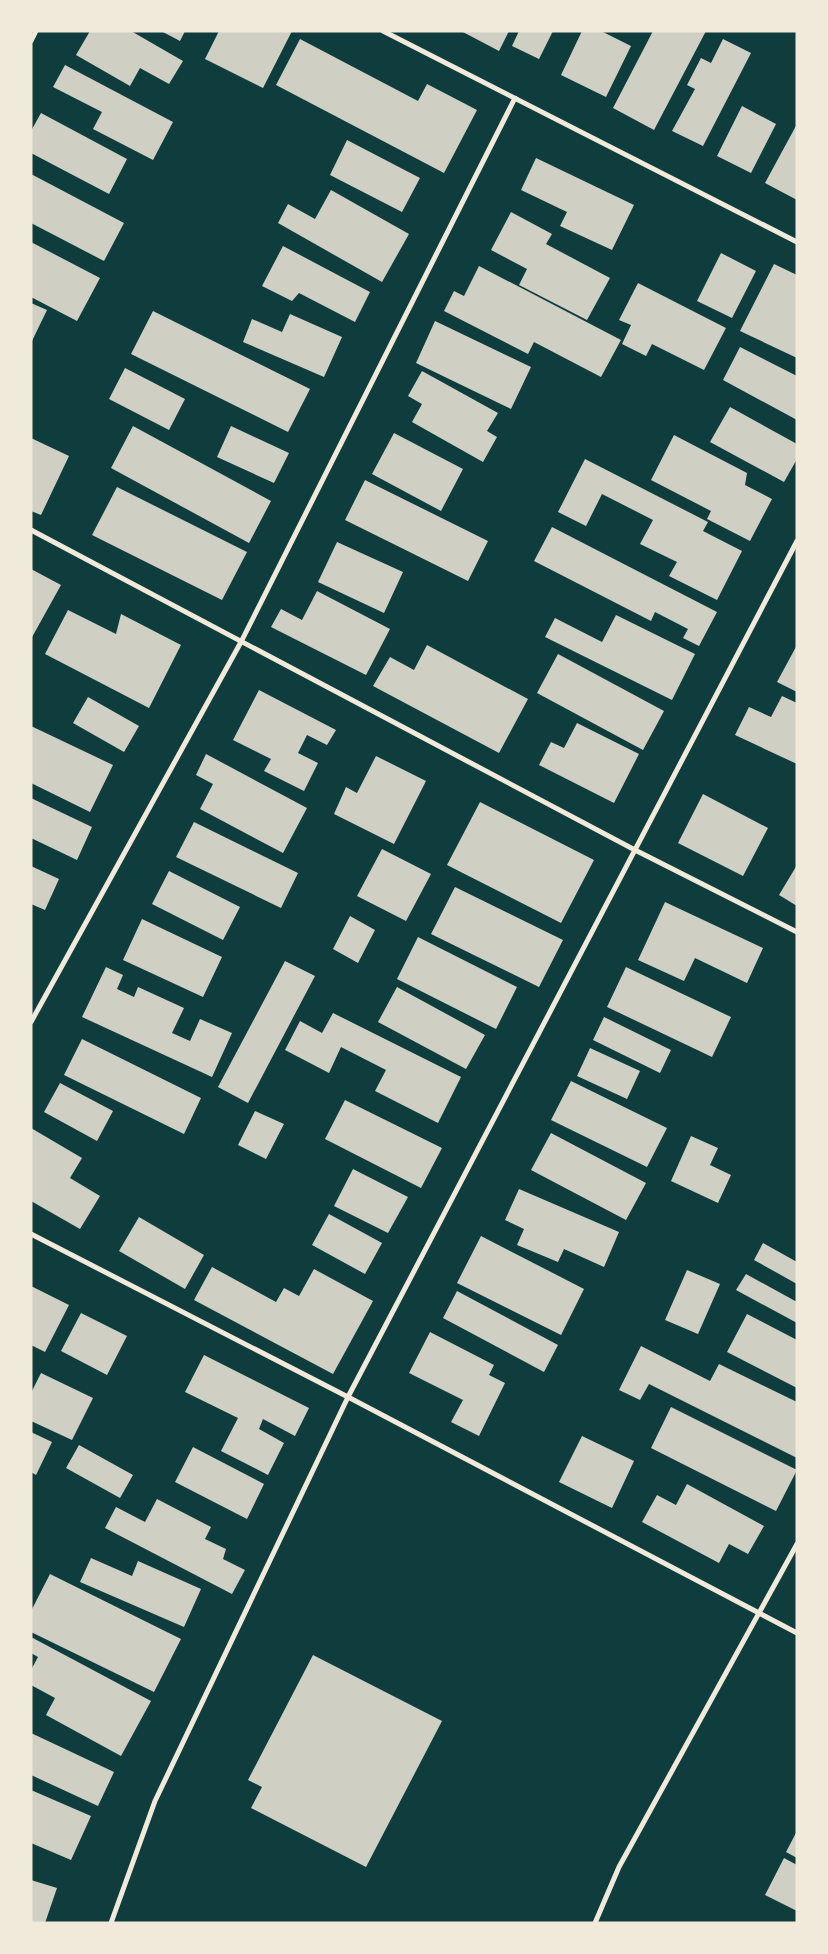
<svg xmlns="http://www.w3.org/2000/svg" width="828" height="1954" font-family="Signika,sans-serif">
<style>
.building{fill:#cfcfc3}
.lines{fill:none;stroke-linecap:round;stroke-linejoin:round}
.minor{stroke:#f1e9da;stroke-width:5}
</style>
<rect width="100%" height="100%" fill="#0f3d3e"/>
<!-- building -->
<path class="building" d="M90 31H131L183 61 169 84 140 68 130 86 76 55Z
M161 31H185L180 41Z
M219 31H292L263 88 205 59Z
M461 31H509L499 51Z
M519 31H553L539 59 512 46Z
M582 31H601L631 46 606 97 561 75Z
M653 31H706L654 130 613 108Z
M300 39 418 101 427 84 477 110 444 173 276 85Z
M723 39 751 53 703 146 672 131 695 89 687 85 701 58 711 63Z
M65 65 173 122 153 160 93 129 102 112 53 87Z
M742 106 776 124 751 173 717 156Z
M41 113 127 159 109 194 31 153V131Z
M797 124V200L765 183Z
M347 140 420 178 402 212 330 175Z
M536 158 634 205 612 250 560 226 567 212 521 190Z
M31 174 124 223 104 261 31 223Z
M331 190 409 234 382 282 278 223 288 204 315 219Z
M511 212 552 234 546 244 610 278 587 320 519 285 527 269 491 250Z
M31 242 100 278 77 321 31 297Z
M283 246 370 292 355 322 299 293 292 301 262 286Z
M721 253 756 271 732 318 697 301Z
M774 264 797 275V358L740 331Z
M479 266 621 340 601 377 534 342 528 354 444 311 454 291 464 296Z
M638 283 726 328 704 370 652 344 646 356 622 344 631 325 619 320Z
M31 303 47 310 31 343Z
M153 311 310 389 288 432 131 354Z
M290 314 342 337 324 377 243 342 252 319 282 332Z
M435 321 531 367 511 409 416 363Z
M740 347 797 376V420L723 380Z
M125 368 185 399 169 430 109 399Z
M422 371 498 413 487 431 497 437 483 462 412 422 422 404 408 396Z
M730 407 797 444V459L784 482 710 442Z
M133 426 271 501 249 543 111 468Z
M231 426 289 453 274 483 217 457Z
M394 433 463 469 441 511 372 474Z
M674 435 747 473 745 485 772 499 750 541 707 519 711 511 651 480Z
M31 438 69 456 41 515 31 511Z
M585 459 708 522 703 531 742 551 717 600 669 576 677 562 640 544 653 520 602 494 586 526 558 512Z
M365 480 488 541 468 581 345 520Z
M117 487 247 552 222 600 92 535Z
M552 527 717 612 699 646 683 638 688 629 655 612 651 621 534 561Z
M337 542 403 572 384 613 318 582Z
M31 569 61 585 31 639Z
M317 591 390 629 366 675 271 627 281 609 302 620Z
M68 610 116 634 121 614 181 645 149 708 45 654Z
M616 615 695 654 672 700 545 637 555 618 602 642Z
M427 645 528 699 499 753 373 686 390 657 414 670Z
M797 645V692L777 682Z
M558 654 664 711 643 750 537 693Z
M259 690 336 730 327 745 307 735 298 753 318 763 304 791 264 771 271 759 233 740Z
M782 696 797 703V764L735 735 749 707 771 717Z
M88 697 139 726 124 752 73 723Z
M577 723 639 754 614 803 539 765 551 742 564 748Z
M31 726 113 765 90 812 31 783Z
M206 754 307 808 283 853 200 809 213 784 196 775Z
M376 756 426 781 394 844 334 814 346 787 357 793Z
M703 794 768 828 743 876 678 843Z
M31 798 92 827 77 860 31 838Z
M480 802 594 860 561 923 447 865Z
M194 822 298 873 281 908 176 857Z
M382 849 431 874 406 921 357 896Z
M797 865V906L779 895Z
M31 866 59 879 45 910 31 904Z
M169 871 240 907 223 940 152 904Z
M455 887 563 940 539 987 431 934Z
M665 902 763 948 747 983 695 958 684 981 638 960Z
M350 916 375 930 358 963 333 949Z
M142 919 222 957 203 997 123 960Z
M418 937 517 987 496 1029 397 979Z
M285 961 315 976 248 1103 218 1087Z
M106 967 123 975 117 989 134 997 138 987 184 1008 172 1033 190 1041 200 1019 232 1033 212 1077 82 1017Z
M626 967 731 1017 712 1057 607 1007Z
M397 987 485 1035 466 1069 378 1022Z
M333 1013 461 1077 438 1123 375 1091 386 1070 341 1047 329 1073 285 1050 300 1021 322 1033Z
M604 1017 671 1050 660 1073 593 1040Z
M82 1039 201 1098 184 1134 64 1075Z
M590 1048 640 1071 627 1099 577 1076Z
M571 1081 667 1128 647 1167 551 1120Z
M60 1083 113 1111 97 1141 44 1112Z
M345 1100 442 1148 421 1188 325 1139Z
M255 1111 284 1124 266 1159 238 1145Z
M31 1128 82 1158 70 1178 100 1196 80 1229 31 1201Z
M551 1133 646 1183 626 1220 531 1170Z
M691 1136 718 1148 710 1165 731 1175 718 1203 671 1181Z
M353 1169 408 1197 388 1233 334 1206Z
M519 1189 619 1232 604 1267 564 1249 558 1262 517 1245 524 1229 505 1220Z
M329 1214 382 1243 365 1274 312 1245Z
M139 1217 204 1255 185 1289 119 1251Z
M481 1236 584 1289 561 1335 457 1283Z
M763 1243 797 1262V1284L754 1260Z
M212 1267 276 1302 284 1288 299 1296 314 1269 373 1301 333 1374 194 1300Z
M687 1270 720 1284 698 1334 665 1320Z
M746 1274 797 1302V1323L736 1290Z
M31 1286 69 1305 45 1352 31 1345Z
M457 1291 558 1345 544 1372 443 1318Z
M81 1313 127 1336 107 1375 61 1351Z
M747 1314 797 1340V1388L727 1352Z
M430 1332 494 1365 489 1375 505 1383 479 1436 451 1422 463 1400 409 1373Z
M641 1346 710 1381 719 1364 797 1402V1458L649 1384 640 1400 619 1390Z
M204 1355 309 1408 295 1436 263 1419 259 1429 284 1443 268 1475 221 1451 238 1418 185 1392Z
M41 1373 93 1398 72 1440 31 1421V1393Z
M671 1407 797 1470 776 1511 651 1448Z
M31 1432 52 1442 36 1475 31 1472Z
M582 1436 634 1461 612 1508 559 1482Z
M79 1445 133 1475 120 1498 66 1468Z
M193 1447 264 1484 247 1519 175 1482Z
M687 1484 764 1526 748 1554 729 1544 719 1563 642 1522 657 1495 676 1505Z
M157 1499 211 1527 205 1539 226 1549 223 1559 245 1570 232 1594 105 1528 116 1507 145 1522Z
M91 1558 132 1576 138 1561 201 1589 184 1627 80 1582Z
M50 1574 181 1639 154 1692 31 1632V1611Z
M31 1637 151 1701 121 1756 46 1715 55 1698 31 1685V1670L38 1657 31 1653Z
M313 1655 442 1721 366 1867 251 1808 262 1787 248 1780Z
M31 1733 114 1772 98 1806 31 1775Z
M31 1790 91 1816 71 1860 31 1843Z
M797 1831V1858L786 1852Z
M784 1858 797 1865V1911L765 1895Z
M31 1880 57 1888 45 1923H31Z"/>
<g class="lines">
<!-- minor -->
<path class="minor" d="M383 31 797 242
M31 41 36 31
M31 530 635 850 797 932
M31 1022 241 642 515 98
M31 1234 348 1397 797 1633
M111 1923 155 1801 348 1397 797 541
M595 1923 619 1867 797 1544"/>
</g>
<!-- border -->
<rect width="828" height="1954" fill="none" stroke="#f1e9da" stroke-width="65"/>
</svg>
